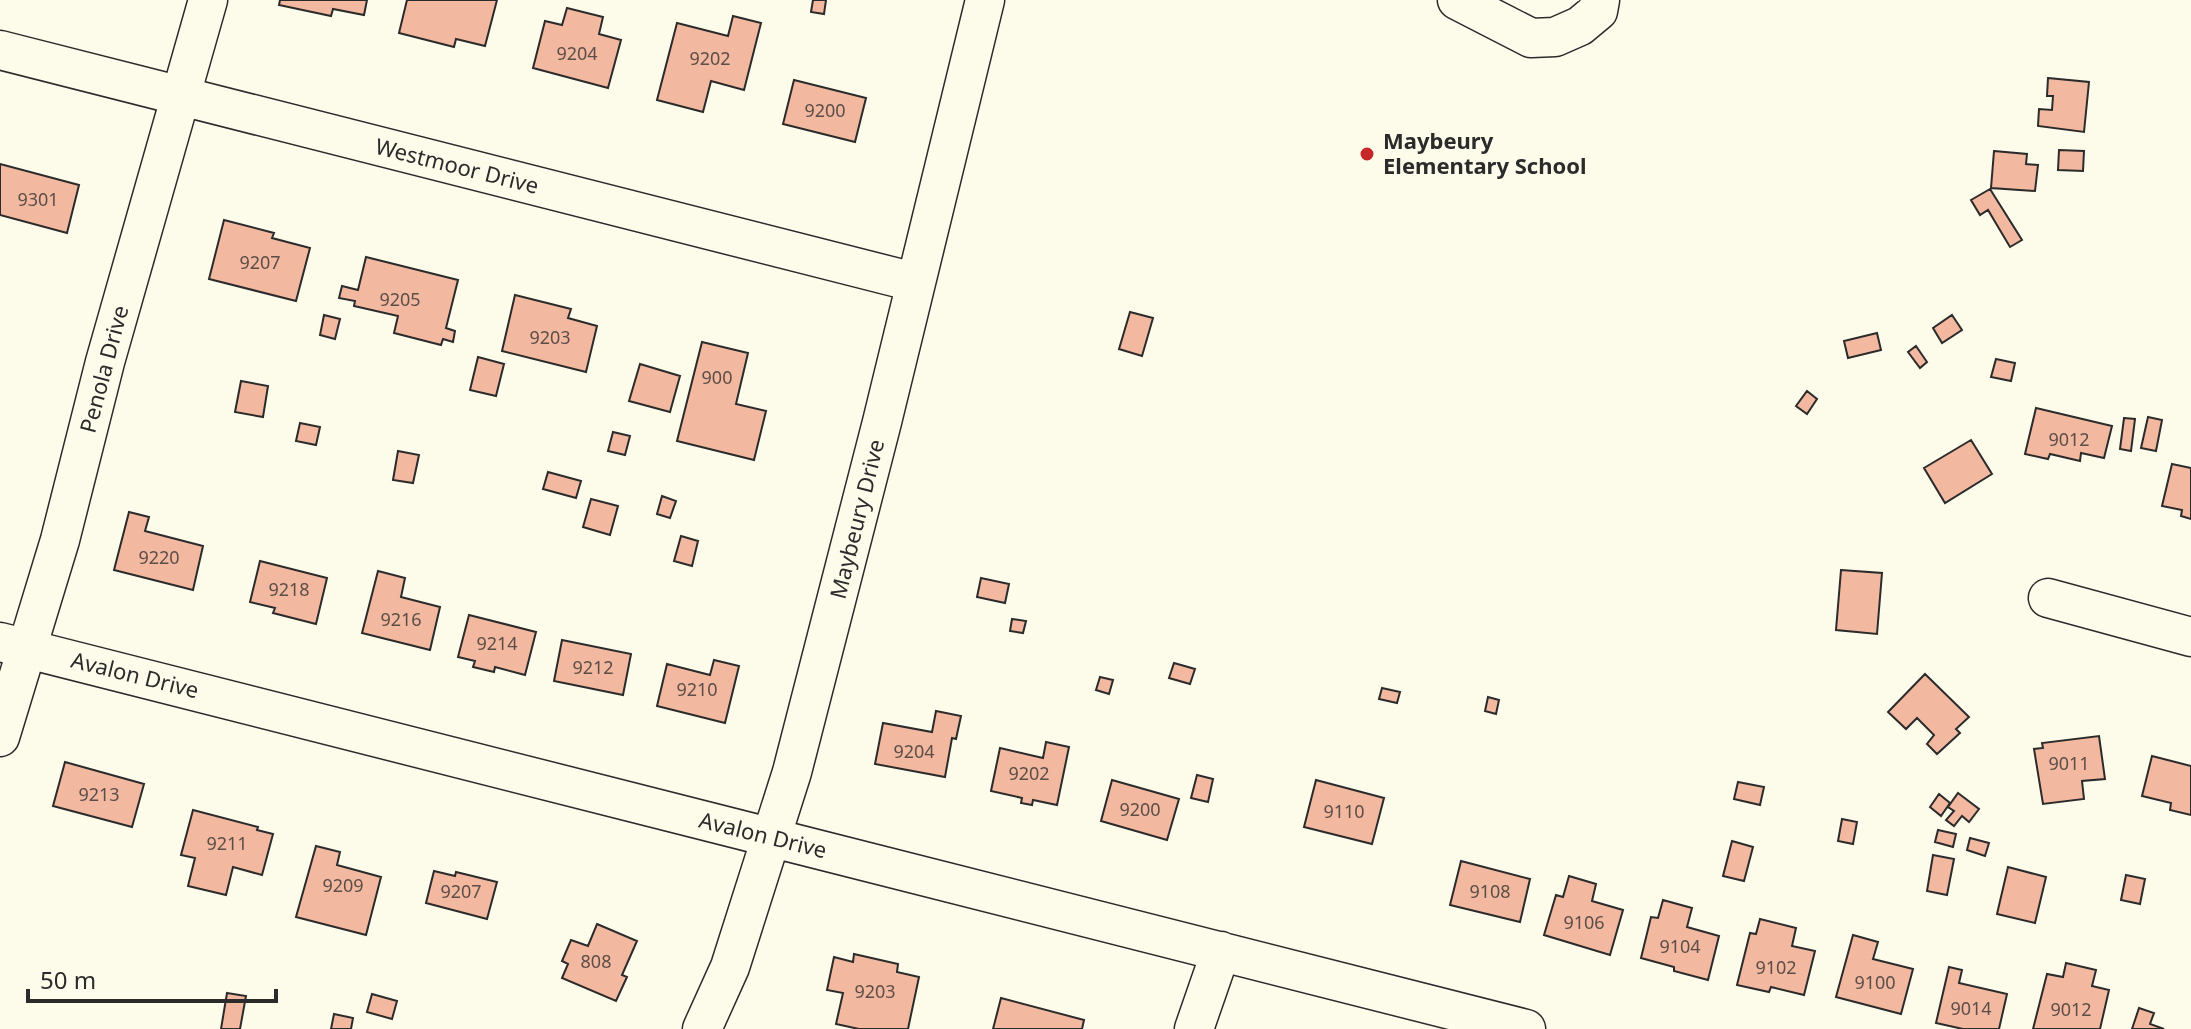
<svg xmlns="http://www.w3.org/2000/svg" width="2191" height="1029" font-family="'Noto Sans',sans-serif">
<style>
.building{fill:#f2b8a0;stroke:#2b2b2b;stroke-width:2}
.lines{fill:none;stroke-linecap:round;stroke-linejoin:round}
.minor-casing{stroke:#2b2b2b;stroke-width:41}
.minor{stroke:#fdfbea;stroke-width:38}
.poi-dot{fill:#c62828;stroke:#fdfbea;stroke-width:3}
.labels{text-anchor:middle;stroke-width:6;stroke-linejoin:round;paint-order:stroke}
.number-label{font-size:18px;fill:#5d4e48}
.poi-label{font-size:22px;font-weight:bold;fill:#2b2b2b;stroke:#fdfbea;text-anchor:start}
.street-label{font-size:22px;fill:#2b2b2b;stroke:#fdfbea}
</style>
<rect width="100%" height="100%" fill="#fdfbea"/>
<!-- building -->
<path class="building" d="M280 0H367L364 15 333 9 331 16 279 5Z
M407 0H497L485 46 456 39 454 47 399 33Z
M813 0H826L824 14 811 12Z
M567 8 603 17 599 34 621 40 608 88 533 68 545 21 562 25Z
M733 16 761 23 744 90 711 81 703 112 657 100 677 23 728 36Z
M2048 78 2089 82 2084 132 2038 126 2039 109 2052 110 2053 96H2047Z
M794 80 866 98 855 142 783 124Z
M2059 150 2084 151 2083 171 2058 170Z
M1994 151 2027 154 2026 164 2038 165 2035 191 1991 188Z
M0 164 79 185 67 233 0 215Z
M1990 189 2022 240 2010 247 1988 210 1980 215 1971 200Z
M224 220 274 233 272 238 310 248 296 301 209 279Z
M366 257 458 280 446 328 455 331 453 342 443 339 441 345 394 333 398 316 354 306 355 301 339 298 342 286 358 290Z
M515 295 571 309 568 318 597 326 586 372 502 351Z
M1130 312 1153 318 1142 356 1119 349Z
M324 315 340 319 335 339 320 335Z
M1952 315 1962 330 1942 343 1933 328Z
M1877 333 1881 350 1848 358 1844 341Z
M702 342 748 353 736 404 766 411 754 460 677 441Z
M1916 346 1927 362 1920 368 1908 352Z
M478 357 504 364 496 396 470 390Z
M1996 359 2015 363 2011 381 1991 377Z
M640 364 680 376 670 412 629 401Z
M241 381 268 386 263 417 235 412Z
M1807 391 1817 399 1807 414 1796 406Z
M2036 408 2112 426 2104 458 2081 453 2080 461 2050 454 2048 459 2025 454Z
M2148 417 2162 420 2156 451 2141 448Z
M2124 418 2135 419 2131 451 2120 449Z
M300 423 320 427 316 445 296 441Z
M613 432 630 436 625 455 608 451Z
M1971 440 1992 474 1945 503 1924 468Z
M398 451 419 455 413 483 393 480Z
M2172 464 2191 468V519L2181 516 2182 510 2162 506Z
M548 472 581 481 576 498 543 489Z
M662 496 676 501 670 518 657 514Z
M591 499 618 506 610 535 583 527Z
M129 512 149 517 145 531 203 546 193 590 114 570Z
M681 536 698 541 692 566 674 561Z
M260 561 327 578 316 624 273 613 275 608 250 602Z
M1841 570 1882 573 1877 634 1836 630Z
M378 571 405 578 401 597 440 607 430 650 362 633Z
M981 578 1009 584 1005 603 977 597Z
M469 615 536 632 525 675 495 667 494 672 473 667 475 661 458 657Z
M1012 619 1026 621 1023 633 1010 631Z
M562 640 631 654 623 695 554 681Z
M714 660 739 666 725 723 657 706 667 664 710 675Z
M1174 663 1195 669 1190 684 1169 678Z
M1925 674 1969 717 1956 729 1960 733 1937 754 1927 744 1934 735 1917 718 1906 729 1888 712Z
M1100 677 1113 680 1109 694 1096 690Z
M1382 688 1400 692 1397 703 1379 699Z
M1488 697 1499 700 1496 714 1485 711Z
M936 711 961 716 956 739 952 738 945 777 875 764 883 723 932 732Z
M2099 736 2105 779 2082 781 2084 799 2043 804 2034 749 2043 748 2042 743Z
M1046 742 1069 747 1057 805 1033 800 1032 805 1021 803 1022 798 991 791 1000 748 1043 758Z
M2152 756 2191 766V815L2170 810 2171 803 2142 796Z
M65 762 144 784 132 827 53 806Z
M1197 775 1213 779 1208 802 1191 798Z
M1112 780 1179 799 1167 840 1101 821Z
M1316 780 1384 798 1372 844 1304 827Z
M1738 782 1764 787 1760 805 1734 799Z
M1958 793 1979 809 1969 822 1962 816 1954 826 1946 820 1954 811 1948 807Z
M1939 794 1950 803 1941 816 1930 807Z
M193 810 258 827 257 830 273 834 262 875 233 867 226 895 188 886 195 858 181 855Z
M1842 819 1857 822 1853 844 1838 841Z
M1938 830 1956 834 1953 847 1935 842Z
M1970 838 1989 843 1985 856 1967 850Z
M1732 841 1753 847 1744 881 1723 876Z
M316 846 340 852 337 865 381 877 366 935 296 917Z
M1933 855 1954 859 1947 895 1927 891Z
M1461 861 1530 879 1520 922 1450 905Z
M2008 867 2046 877 2035 923 1997 914Z
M434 871 455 876 456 872 497 882 487 919 426 903Z
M2126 875 2145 879 2140 904 2121 900Z
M1569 876 1596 884 1592 901 1623 910 1610 955 1544 935 1556 895 1563 897Z
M1663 900 1692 908 1687 927 1719 936 1708 980 1674 971V967L1641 958 1651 917 1658 918Z
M1760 919 1796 928 1792 946 1815 951 1804 995 1771 987 1769 992 1737 985 1750 933 1756 934Z
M597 924 637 941 622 975 627 977 616 1001 562 978 568 964 562 961 571 940 588 946Z
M1853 935 1878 942 1873 959 1913 969 1901 1014 1836 997Z
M854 954 898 964 897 972 919 977 908 1029H859L836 1024 843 993 827 990 834 957 853 962Z
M2066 963 2096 970 2092 986 2109 990 2100 1029H2033L2047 974 2063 977Z
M1949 967 1962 970 1959 983 2007 994 1999 1029H1963L1936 1023Z
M227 993 246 996 240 1029H221Z
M372 994 397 1001 392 1019 367 1012Z
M1001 998 1084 1020 1082 1029H993Z
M2139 1008 2154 1013 2150 1024 2164 1029H2132Z
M334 1014 353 1018 351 1029H331Z"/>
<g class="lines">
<!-- minor casing -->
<g class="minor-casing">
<path id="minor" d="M1457 0 1531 38 1555 37 1580 26 1598 11 1600 0
M0 50 914 282
M2048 598 2191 637
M0 642 1526 1029
M0 737 60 540 105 362 208 0
M702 1029 730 967 792 772 882 422 985 0
M1194 1029 1221 951"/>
</g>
<!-- minor -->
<use href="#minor" class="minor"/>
</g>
<!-- markers -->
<circle class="poi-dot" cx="1367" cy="154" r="8"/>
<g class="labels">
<!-- number labels -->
<g class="number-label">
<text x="577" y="60">9204</text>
<text x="710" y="65">9202</text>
<text x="825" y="117">9200</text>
<text x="38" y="206">9301</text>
<text x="260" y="269">9207</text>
<text x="400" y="306">9205</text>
<text x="550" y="344">9203</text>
<text x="717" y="384">900</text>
<text x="2069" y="446">9012</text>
<text x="159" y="564">9220</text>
<text x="289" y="596">9218</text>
<text x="401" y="626">9216</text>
<text x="497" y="650">9214</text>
<text x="593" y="674">9212</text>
<text x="697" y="696">9210</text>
<text x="914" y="758">9204</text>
<text x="2069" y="770">9011</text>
<text x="1029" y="780">9202</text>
<text x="99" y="801">9213</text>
<text x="1140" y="816">9200</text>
<text x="1344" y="818">9110</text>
<text x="227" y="850">9211</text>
<text x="343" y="892">9209</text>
<text x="461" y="898">9207</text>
<text x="1490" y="898">9108</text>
<text x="1584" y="929">9106</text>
<text x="1680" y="953">9104</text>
<text x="596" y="968">808</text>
<text x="1776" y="974">9102</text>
<text x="1875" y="989">9100</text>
<text x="875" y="998">9203</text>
<text x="1971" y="1015">9014</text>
<text x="2071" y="1016">9012</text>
</g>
<!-- poi labels -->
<g class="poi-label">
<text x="1383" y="149">Maybeury<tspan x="1383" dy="25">Elementary School</tspan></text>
</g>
<!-- street labels -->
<g class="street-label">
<text transform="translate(457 166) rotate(14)" y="8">Westmoor Drive</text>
<text transform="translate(104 369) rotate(-75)" y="8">Penola Drive</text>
<text transform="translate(857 519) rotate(-76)" y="8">Maybeury Drive</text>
<text transform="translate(135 675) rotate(14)" y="8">Avalon Drive</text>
<text transform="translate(763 835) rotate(14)" y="8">Avalon Drive</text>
</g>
</g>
<!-- scale -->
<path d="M28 989v12h248v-12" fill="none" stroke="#2b2b2b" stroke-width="4"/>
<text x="40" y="989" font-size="24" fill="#2b2b2b" stroke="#fdfbea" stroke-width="6" paint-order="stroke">50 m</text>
</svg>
